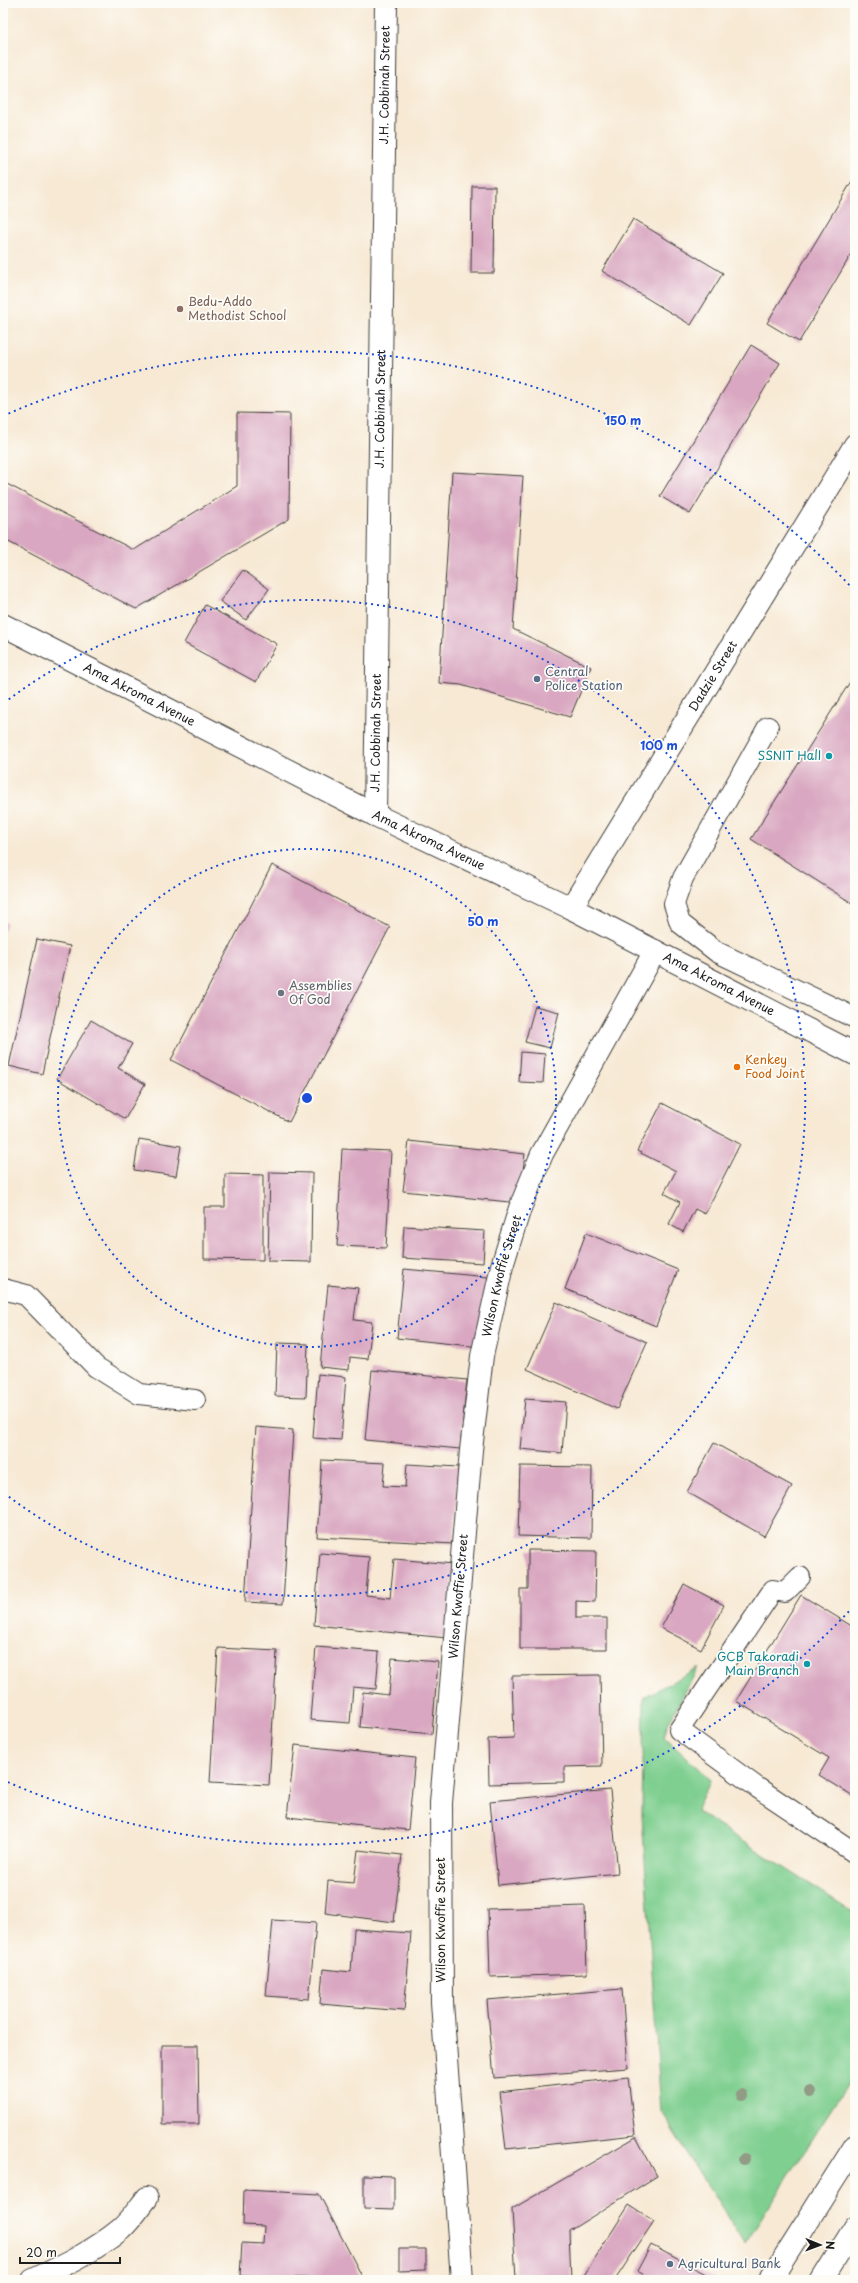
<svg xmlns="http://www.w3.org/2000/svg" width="858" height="2283" font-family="'Playpen Sans',sans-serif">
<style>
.green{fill:#7fcf90;stroke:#4e7656}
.building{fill:#d9a7c1}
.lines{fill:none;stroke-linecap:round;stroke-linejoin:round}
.lane-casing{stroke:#3d3b38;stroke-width:22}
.street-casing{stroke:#3d3b38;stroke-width:24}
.lane{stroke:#fff;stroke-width:20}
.street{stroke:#fff;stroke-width:22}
.tree{fill:#929b85}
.ring{fill:none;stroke:#1d4ed8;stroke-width:2;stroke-dasharray:2 4}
.education-dot{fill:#8d6e63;stroke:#fdfcf7;stroke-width:1.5}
.service-dot{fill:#5c6f8a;stroke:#fdfcf7;stroke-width:1.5}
.culture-dot{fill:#0f9aa8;stroke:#fdfcf7;stroke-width:1.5}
.worship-dot{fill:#6b7280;stroke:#fdfcf7;stroke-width:1.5}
.food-dot{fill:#e8710a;stroke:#fdfcf7;stroke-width:1.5}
.labels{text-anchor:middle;stroke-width:3.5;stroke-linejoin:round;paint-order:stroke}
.street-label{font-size:12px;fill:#1c1c1c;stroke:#fdfcf7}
.education-label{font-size:12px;fill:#785e54;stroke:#fdfcf7;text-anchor:start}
.service-label{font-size:12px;fill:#4e5e75;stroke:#fdfcf7;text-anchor:start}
.culture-label{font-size:12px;fill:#0d838f;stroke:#fdfcf7;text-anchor:end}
.worship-label{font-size:12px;fill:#5b616d;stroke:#fdfcf7;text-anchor:start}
.food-label{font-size:12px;fill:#c56008;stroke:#fdfcf7;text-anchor:start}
.centre{fill:#1d4ed8;stroke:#fdfcf7;stroke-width:2}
.ring-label{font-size:12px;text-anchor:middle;font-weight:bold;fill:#1d4ed8;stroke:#fdfcf7;stroke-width:3.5;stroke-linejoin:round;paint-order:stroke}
</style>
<rect width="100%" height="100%" fill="#fdfcf7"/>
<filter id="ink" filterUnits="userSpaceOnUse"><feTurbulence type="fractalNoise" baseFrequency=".025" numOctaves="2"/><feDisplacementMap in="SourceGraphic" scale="8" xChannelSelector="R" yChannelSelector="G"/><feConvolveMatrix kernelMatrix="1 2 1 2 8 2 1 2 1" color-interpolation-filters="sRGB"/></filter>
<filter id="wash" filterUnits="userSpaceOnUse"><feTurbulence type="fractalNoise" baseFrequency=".012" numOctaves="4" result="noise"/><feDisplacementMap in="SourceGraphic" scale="16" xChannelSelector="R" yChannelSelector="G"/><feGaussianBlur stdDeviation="0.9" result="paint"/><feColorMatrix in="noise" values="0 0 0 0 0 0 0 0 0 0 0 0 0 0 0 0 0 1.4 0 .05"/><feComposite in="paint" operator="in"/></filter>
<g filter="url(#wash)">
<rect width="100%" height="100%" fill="#f7e9d4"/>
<!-- green -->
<path class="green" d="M698 1668 667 1725 664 1737 711 1780 696 1811 855 1913V2073L745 2244 661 2112 642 1815 644 1697Z"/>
<g id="blocks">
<!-- building -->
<path class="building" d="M855 176V248L799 342 767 323Z
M472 186H495L494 273H471Z
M633 219 723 273 691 325 602 271Z
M751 345 780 363 690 514 660 496Z
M237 413 290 414 289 519 136 609 3 539V482L134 550 237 486Z
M452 472 523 476 513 629 591 667 570 717 461 685 439 683Z
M243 570 269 589 246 620 220 601Z
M205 605 277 644 256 682 184 643Z
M855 674V905L751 839Z
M272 865 390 927 289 1122 171 1060Z
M3 921 7 923 3 933Z
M37 939 70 946 42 1074 9 1066Z
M3 997 7 998 3 1009Z
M535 1006 559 1012 550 1048 525 1042Z
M91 1020 132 1044 118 1068 145 1084 125 1119 57 1079Z
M521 1052 545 1054 543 1083 519 1082Z
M662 1103 740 1144 705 1214 695 1209 683 1232 669 1224 680 1202 664 1193 676 1171 637 1151Z
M139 1139 181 1146 176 1176 134 1170Z
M409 1141 525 1154 519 1203 403 1191Z
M342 1149 391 1151 386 1248 337 1246Z
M270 1172 312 1173 311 1262 268 1261Z
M225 1174 263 1175V1260L204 1259V1207H225Z
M404 1226 485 1231 483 1263 402 1258Z
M586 1233 678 1270 656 1326 565 1289Z
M404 1269 488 1277 480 1347 397 1338Z
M328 1285 358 1288 354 1320 372 1322 368 1359 350 1357 349 1370 320 1367Z
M556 1302 647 1342 617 1409 527 1369Z
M277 1343 308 1344 306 1397 275 1396Z
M372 1370 467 1380 460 1449 365 1440Z
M318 1374 346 1377 341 1440 313 1438Z
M525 1399 566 1402 562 1453 520 1449Z
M256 1427 293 1430 283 1604 245 1602Z
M714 1443 792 1486 764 1536 687 1492Z
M322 1460 385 1463 383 1486 405 1487 407 1464 458 1467 454 1544 317 1537Z
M520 1466 592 1467 591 1538 518 1536Z
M528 1550 596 1551 595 1602 576 1601V1618H607V1649H520V1589H528Z
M320 1553 369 1557 366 1595 390 1598 394 1559 454 1564 447 1638 314 1625Z
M684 1584 724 1605 701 1649 661 1628Z
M801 1595 855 1628V1797L819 1775 829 1758 736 1701Z
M316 1647 379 1652 376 1689 353 1687 350 1723 310 1720Z
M218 1648 277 1651 269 1785 210 1782Z
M392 1658 438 1662 432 1734 360 1727 363 1692 389 1695Z
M600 1675 602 1766 564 1767V1782L489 1784 488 1739 514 1738 512 1676Z
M295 1745 415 1758 408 1830 287 1817Z
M610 1790 618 1873 498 1885 490 1801Z
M358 1850 402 1855 394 1922 325 1913 328 1881 354 1883Z
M585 1906 587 1974 490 1977 488 1909Z
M273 1920 316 1923 309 1999 266 1996Z
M354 1929 411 1933 404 2011 320 2004 323 1969 351 1972Z
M622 1989 628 2068 494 2078 487 2000Z
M162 2045H198L199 2124H162Z
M628 2077 635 2135 506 2149 499 2092Z
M636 2137 657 2176 569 2231 571 2280H516L512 2209Z
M364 2175 394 2176V2209L364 2208Z
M244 2190 319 2194 364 2280 240 2276 242 2243 263 2244 264 2226 243 2225Z
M629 2205 654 2221 615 2280H581Z
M651 2245 717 2280H654L637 2271Z
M399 2249H426V2270L399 2271Z"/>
</g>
</g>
<g filter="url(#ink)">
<use href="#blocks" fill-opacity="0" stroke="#3d3b38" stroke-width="1"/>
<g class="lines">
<!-- lane casing -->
<g class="lane-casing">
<path id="lane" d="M768 727 683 878 674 904 680 923 717 952 855 1018
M3 1289 26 1295 96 1367 139 1394 195 1400
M800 1577 785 1592 773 1590 679 1730 758 1788 855 1853"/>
</g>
<!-- street casing -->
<g class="street-casing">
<g id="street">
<path id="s1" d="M3 625 375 815 571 908 855 1054"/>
<path id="s2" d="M375 815 386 3"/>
<path id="s3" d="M571 908 855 445"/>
<path d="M33 2280C63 2266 96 2250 121 2229 131 2220 139 2208 147 2198"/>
<path id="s4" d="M462 2280 442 2002 441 1803 471 1450 482 1356 502 1266 520 1208 542 1154 655 951"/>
<path d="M770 2280 855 2146"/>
<path d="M822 2280 855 2227"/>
</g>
</g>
<!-- lane -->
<use href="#lane" class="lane"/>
<!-- street -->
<use href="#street" class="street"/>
</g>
<!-- trees -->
<g class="tree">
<circle cx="810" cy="2092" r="6"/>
<circle cx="742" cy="2095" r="6"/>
<circle cx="744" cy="2159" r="6"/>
</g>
</g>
<!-- distance rings -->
<g class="ring">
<circle cx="307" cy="1098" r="249"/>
<path d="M4 703A498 498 0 1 1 4 1493"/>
<path d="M853 1607A747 747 0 0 1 3 1780M3 416A747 747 0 0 1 853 589"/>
</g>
<!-- markers -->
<circle class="education-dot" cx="180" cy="309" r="4"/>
<g class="service-dot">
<circle cx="537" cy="679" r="4"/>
<circle cx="670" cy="2264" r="4"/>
</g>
<g class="culture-dot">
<circle cx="829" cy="756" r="4"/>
<circle cx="807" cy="1664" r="4"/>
</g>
<circle class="worship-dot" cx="281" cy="993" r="4"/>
<circle class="food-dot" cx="737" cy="1067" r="4"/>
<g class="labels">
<!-- street labels -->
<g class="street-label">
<text dy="4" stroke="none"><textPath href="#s2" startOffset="730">J.H. Cobbinah Street</textPath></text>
<text dy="4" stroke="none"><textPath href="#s2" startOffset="406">J.H. Cobbinah Street</textPath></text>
<text dy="4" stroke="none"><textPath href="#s3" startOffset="272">Dadzie Street</textPath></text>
<text dy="4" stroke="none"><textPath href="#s1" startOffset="153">Ama Akroma Avenue</textPath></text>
<text dy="4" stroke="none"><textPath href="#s2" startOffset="82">J.H. Cobbinah Street</textPath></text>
<text dy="4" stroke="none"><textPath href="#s1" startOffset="477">Ama Akroma Avenue</textPath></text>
<text dy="4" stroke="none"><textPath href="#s1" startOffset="801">Ama Akroma Avenue</textPath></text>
<text dy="4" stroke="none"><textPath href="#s4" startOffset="1009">Wilson Kwoffie Street</textPath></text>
<text dy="4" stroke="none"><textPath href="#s4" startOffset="685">Wilson Kwoffie Street</textPath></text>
<text transform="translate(441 1920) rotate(-90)" y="4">Wilson Kwoffie Street</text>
</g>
<!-- education labels -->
<g class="education-label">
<text x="188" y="306">Bedu-Addo<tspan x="188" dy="14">Methodist School</tspan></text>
</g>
<!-- service labels -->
<g class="service-label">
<text x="545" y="676">Central<tspan x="545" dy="14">Police Station</tspan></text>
<text x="678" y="2268">Agricultural Bank</text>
</g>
<!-- culture labels -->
<g class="culture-label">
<text x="821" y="760">SSNIT Hall</text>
<text x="799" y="1661">GCB Takoradi<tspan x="799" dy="14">Main Branch</tspan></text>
</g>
<!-- worship labels -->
<g class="worship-label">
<text x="289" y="990">Assemblies<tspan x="289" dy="14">Of God</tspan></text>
</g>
<!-- food labels -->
<g class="food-label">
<text x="745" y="1064">Kenkey<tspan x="745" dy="14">Food Joint</tspan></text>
</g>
</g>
<circle cx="307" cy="1098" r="6" class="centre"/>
<g class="ring-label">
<text x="623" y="425">150 m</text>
<text x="659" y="750">100 m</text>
<text x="483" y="926">50 m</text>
</g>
<!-- margin -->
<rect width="858" height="2283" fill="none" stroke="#fdfcf7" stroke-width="16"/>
<!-- north arrow -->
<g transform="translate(820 2245) rotate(91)" stroke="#fdfcf7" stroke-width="3" paint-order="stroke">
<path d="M0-3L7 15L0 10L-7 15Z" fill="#1c1c1c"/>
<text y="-6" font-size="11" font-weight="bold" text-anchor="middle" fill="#1c1c1c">N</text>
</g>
<!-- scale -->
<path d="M20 2257v6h100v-6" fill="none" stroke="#1c1c1c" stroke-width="2"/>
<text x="26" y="2257" font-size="12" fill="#1c1c1c" stroke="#fdfcf7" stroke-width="3" paint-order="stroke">20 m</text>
</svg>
